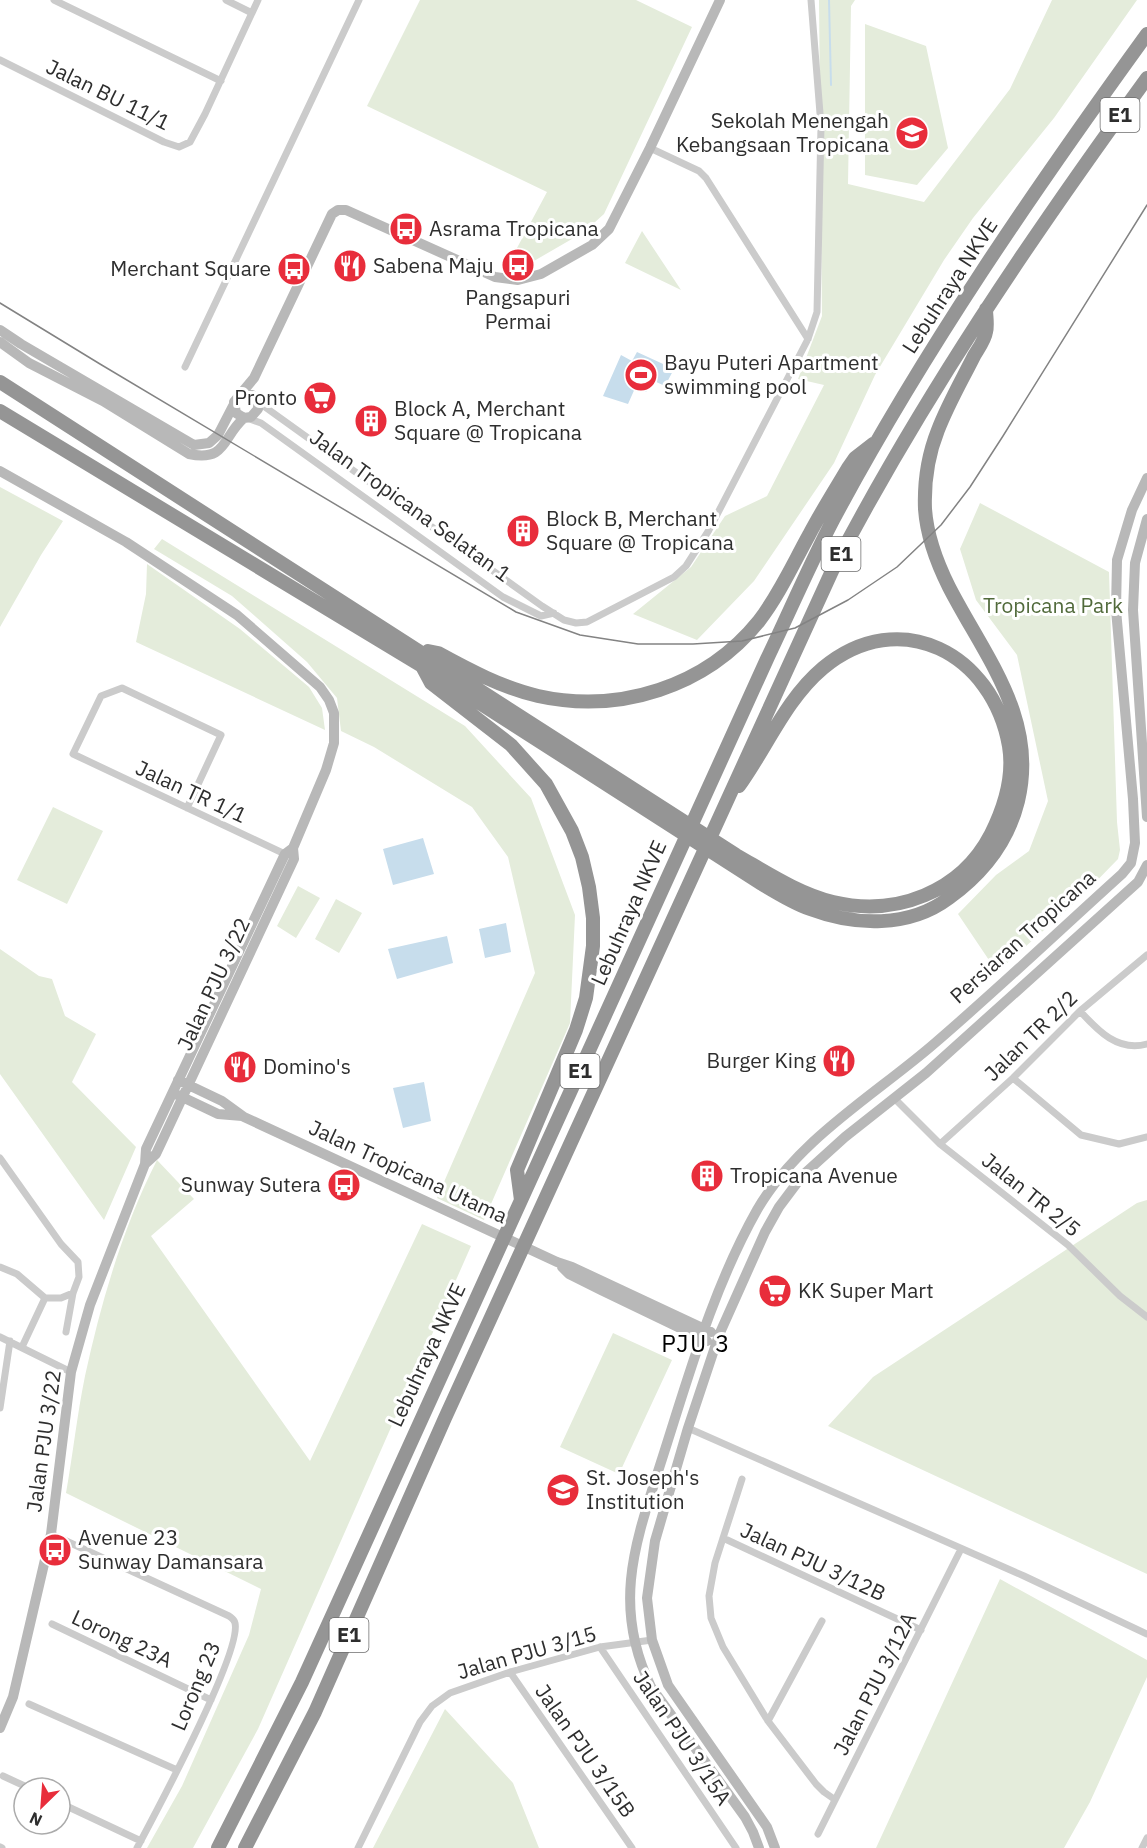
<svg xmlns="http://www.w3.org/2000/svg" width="1147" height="1848" font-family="'IBM Plex Sans',sans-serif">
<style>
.green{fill:#e4ecdb}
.water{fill:#c7ddec}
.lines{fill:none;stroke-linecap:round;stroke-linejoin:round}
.stream{stroke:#c7ddec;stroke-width:2}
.street{stroke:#cbcbcb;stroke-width:7}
.secondary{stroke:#b8b8b8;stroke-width:10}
.highway{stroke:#959595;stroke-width:14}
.tram{stroke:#838383;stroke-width:1.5}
.labels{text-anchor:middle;stroke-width:6;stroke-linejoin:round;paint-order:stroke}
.shield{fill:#fff;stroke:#6d6d6d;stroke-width:1.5}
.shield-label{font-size:20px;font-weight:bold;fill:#2e2e2e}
.street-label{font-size:21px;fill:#2e2e2e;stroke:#fff}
.poi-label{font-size:21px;fill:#2e2e2e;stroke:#fff;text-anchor:start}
.park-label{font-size:21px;fill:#516a3b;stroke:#fff}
.quarter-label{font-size:24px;letter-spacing:1.5px;fill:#000;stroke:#fff}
</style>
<rect width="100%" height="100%" fill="#fff"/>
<!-- green -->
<path class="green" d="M420 0H636L692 27 604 214 584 232 527 265 510 261 547 192 367 106Z
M819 0H855L851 6 848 184 924 202 1010 89 1052 0H1137L1054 118 973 218 944 260 875 375 834 463 754 581 697 640 633 614 691 567 725 516 767 496 824 385 798 379 822 316Z
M865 24 926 46 948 148 917 185 865 175Z
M642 231 681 290 625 263Z
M0 487 63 521 41 555 0 627Z
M980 503 1109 572 1117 822 1120 850 1118 859 1081 897 997 972 958 914 996 875 1029 851 1048 801 1017 655 976 600 960 549Z
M162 539 465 726 531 798 575 915 570 1023 484 1220 437 1198 535 973 508 857 472 807 374 747 341 731 337 698 307 662 232 596 154 549Z
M147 564 240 629 309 687 322 708 325 730 136 642 146 594Z
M53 807 103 831 67 904 17 880Z
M298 886 320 898 296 938 277 926Z
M336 899 362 913 339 953 315 939Z
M0 949 39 976 52 979 65 1016 96 1034 72 1082 136 1147 104 1220 0 1074Z
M157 1160 194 1199 151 1236 310 1461 422 1224 471 1246 258 1729 193 1848H147L182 1786 249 1635 261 1589 66 1493C73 1454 77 1415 85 1376 101 1302 123 1227 157 1160Z
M1147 1200V1574L828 1426 873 1377 1137 1203Z
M613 1333 672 1360 619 1474 560 1447Z
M1000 1579 1147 1660V1677L1090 1802 1064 1848H876Z
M445 1709 513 1783 539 1848H373Z"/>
<!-- water -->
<path class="water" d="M637 352 674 369 665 386 654 381 646 392 636 386 628 404 603 396 621 355 632 361Z
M423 838 434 874 393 885 383 849Z
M506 923 511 952 485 958 479 929Z
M447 936 453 963 397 979 388 949Z
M424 1082 431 1121 403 1128 393 1088Z"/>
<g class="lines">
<!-- stream -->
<path class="stream" d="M829 0 831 85"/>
<!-- street -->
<path class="street" d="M54 0 221 81
M226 0 252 13
M0 60 164 142 179 147 190 142 205 114 258 0
M650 148 699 171 706 178 808 339
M185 367 359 0
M258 402 542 606 564 620 576 623 587 622 674 577 686 566 709 530 808 339 817 312 821 126 811 0
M247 418 261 423 503 597 541 616 554 613
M187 808 221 735 122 688 101 696 73 754 287 855
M1080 1011C1098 1031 1118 1052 1147 1044
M1013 1078 1081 1135 1119 1144 1147 1137
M894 1098 940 1144 1068 1245 1120 1296 1147 1317
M940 1144 1013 1078 1080 1011 1147 955
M0 1158 61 1244 78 1262 79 1277 73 1293 66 1332
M0 1267 17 1274 45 1298H61L73 1293
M0 1337 71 1372
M22 1347 45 1298
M0 1408 10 1341
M688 1428 1024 1576 1147 1634
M742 1479 715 1563 709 1596 711 1618 723 1647 768 1721 816 1784 824 1792 834 1799
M51 1534 229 1616C233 1619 234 1619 235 1623 242 1652 155 1814 137 1848
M723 1538 921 1630
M52 1624 211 1700
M600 1647 736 1848
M510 1672 632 1848
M29 1704 177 1770
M768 1721 822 1621
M3 1776 29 1788
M60 1803 141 1841
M818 1834 961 1549
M0 1847 2 1848
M358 1848 420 1722 432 1706 450 1693 510 1672 600 1647 652 1640
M1142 1848 1147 1838"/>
<!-- secondary -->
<path class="secondary" d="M0 330 21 344 194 445 209 443 218 435 233 406
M0 342 29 363 103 401 189 454C227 462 222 437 244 418
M242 394 252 395 258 402V409L251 417 244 418 236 413 234 402 254 378 332 214 338 210H346L495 277 518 280 541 274 592 245 609 229 650 148 720 0
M0 471 126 542 237 615 320 687 329 700 334 713V743L326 770 293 848 285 854 146 1149 145 1164 90 1305 71 1372 51 1534 13 1697 0 1728
M1147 519 1135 563 1133 610 1147 817
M178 1080 222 1101 244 1117 557 1262 572 1267 711 1332
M178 1095 218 1114 242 1116
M145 1164 156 1154 294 859 293 848
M562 1267 569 1274 601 1290 707 1341
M759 1848 753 1832 745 1817 651 1687C611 1604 636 1541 662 1459 689 1375 713 1288 757 1210 798 1139 875 1095 935 1043 999 988 1060 930 1122 874L1131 863 1135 843 1133 799 1116 610 1117 560 1132 510 1147 478
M775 1848 767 1827 668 1685 652 1640 647 1598 655 1541 688 1428 719 1335 765 1232 779 1207 803 1175 845 1137 926 1073 1138 882 1147 865"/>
<!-- highway -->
<path class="highway" d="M0 382 736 855C766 872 799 894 833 902 896 917 961 892 991 834 1004 808 1014 776 1009 746 993 654 900 604 823 668 786 699 767 747 739 786
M0 411 422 666 762 884C777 893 793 903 810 909 855 926 909 928 949 898 982 874 1008 842 1018 801 1038 718 985 657 949 587 937 563 927 537 925 509 924 482 928 455 938 430 948 404 962 380 974 356 978 349 985 340 986 332 988 325 986 316 986 309
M428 651 438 653C469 670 503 688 538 696 619 714 706 687 759 621 779 595 793 564 809 535 821 512 835 490 848 468L855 458 873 444
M423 668 431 683 511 745 546 784 572 831 582 857 589 887 593 918V946L586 998 576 1030 517 1170 521 1200
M218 1848 302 1682 767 659C789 613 809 566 833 520 924 350 1034 190 1147 34
M245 1848 315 1712 445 1418 832 571C922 398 1032 236 1147 78"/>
<!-- tram -->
<path class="tram" d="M0 303 100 364 516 612 580 635 638 644H693L742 641 795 628 848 600 897 567 941 525 970 487 1003 436 1147 205"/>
</g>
<!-- icons -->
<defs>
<g id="school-disc" transform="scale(1.725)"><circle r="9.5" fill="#e82d3b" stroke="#fff"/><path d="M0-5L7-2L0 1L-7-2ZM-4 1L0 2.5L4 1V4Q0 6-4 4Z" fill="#fff"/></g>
<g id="bus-disc" transform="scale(1.725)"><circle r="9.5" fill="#e82d3b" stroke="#fff"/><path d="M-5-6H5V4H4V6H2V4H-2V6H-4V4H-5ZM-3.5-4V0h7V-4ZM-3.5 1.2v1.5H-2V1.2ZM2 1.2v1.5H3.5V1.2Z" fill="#fff"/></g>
<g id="restaurant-disc" transform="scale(1.725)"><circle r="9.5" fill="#e82d3b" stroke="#fff"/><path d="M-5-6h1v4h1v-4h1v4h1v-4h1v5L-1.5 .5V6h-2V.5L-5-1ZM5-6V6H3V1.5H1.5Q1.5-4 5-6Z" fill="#fff"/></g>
<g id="stadium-disc" transform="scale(1.725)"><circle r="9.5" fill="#e82d3b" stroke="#fff"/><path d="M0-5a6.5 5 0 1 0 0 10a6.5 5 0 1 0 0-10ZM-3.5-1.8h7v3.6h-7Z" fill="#fff"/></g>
<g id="supermarket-disc" transform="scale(1.725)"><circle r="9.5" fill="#e82d3b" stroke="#fff"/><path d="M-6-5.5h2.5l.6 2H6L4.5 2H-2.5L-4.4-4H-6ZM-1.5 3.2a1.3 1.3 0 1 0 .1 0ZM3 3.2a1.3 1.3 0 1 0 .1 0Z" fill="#fff"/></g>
<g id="building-disc" transform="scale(1.725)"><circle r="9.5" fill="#e82d3b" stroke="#fff"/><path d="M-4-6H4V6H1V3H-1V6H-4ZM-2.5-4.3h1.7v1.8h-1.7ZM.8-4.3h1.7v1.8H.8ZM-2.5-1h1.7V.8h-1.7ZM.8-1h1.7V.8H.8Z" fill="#fff"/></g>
</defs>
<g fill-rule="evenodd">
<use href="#school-disc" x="912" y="133"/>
<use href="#bus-disc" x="406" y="229"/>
<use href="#bus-disc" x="518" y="265"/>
<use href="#restaurant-disc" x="350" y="266"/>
<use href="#bus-disc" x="294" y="269"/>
<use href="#stadium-disc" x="641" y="375"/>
<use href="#supermarket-disc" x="320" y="398"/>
<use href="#building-disc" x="371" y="421"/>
<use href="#building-disc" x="523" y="531"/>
<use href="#restaurant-disc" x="839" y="1061"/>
<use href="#restaurant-disc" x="240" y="1067"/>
<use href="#building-disc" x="707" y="1176"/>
<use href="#bus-disc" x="344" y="1185"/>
<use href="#supermarket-disc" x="775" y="1291"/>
<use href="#school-disc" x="563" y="1490"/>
<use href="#bus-disc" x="55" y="1550"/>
</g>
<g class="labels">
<!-- shield labels -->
<g class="shield">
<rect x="1100.5" y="98" width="39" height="34" rx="4.5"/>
<rect x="821.5" y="537" width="39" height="34" rx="4.5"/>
<rect x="560.5" y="1054" width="39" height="34" rx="4.5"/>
<rect x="329.5" y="1618" width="39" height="34" rx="4.5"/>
</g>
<g class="shield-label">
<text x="1120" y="122">E1</text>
<text x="841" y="561">E1</text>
<text x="580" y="1078">E1</text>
<text x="349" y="1642">E1</text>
</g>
<!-- street labels -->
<g class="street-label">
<text transform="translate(108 95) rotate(26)" y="7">Jalan BU 11/1</text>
<text transform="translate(950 286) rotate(-57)" y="7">Lebuhraya NKVE</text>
<text transform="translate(410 506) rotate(36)" y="7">Jalan Tropicana Selatan 1</text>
<text transform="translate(191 792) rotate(25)" y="7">Jalan TR 1/1</text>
<text transform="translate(629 913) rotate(-66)" y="7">Lebuhraya NKVE</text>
<text transform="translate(1023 937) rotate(-42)" y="7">Persiaran Tropicana</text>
<text transform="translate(214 984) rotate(-65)" y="7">Jalan PJU 3/22</text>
<text transform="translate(1031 1036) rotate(-44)" y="7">Jalan TR 2/2</text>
<text transform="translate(408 1172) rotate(25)" y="7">Jalan Tropicana Utama</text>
<text transform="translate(1031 1195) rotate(39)" y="7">Jalan TR 2/5</text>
<text transform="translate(427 1355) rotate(-65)" y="7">Lebuhraya NKVE</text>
<text transform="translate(44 1441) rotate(-82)" y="7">Jalan PJU 3/22</text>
<text transform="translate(813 1562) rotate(25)" y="7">Jalan PJU 3/12B</text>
<text transform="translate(122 1639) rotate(25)" y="7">Lorong 23A</text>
<text transform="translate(527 1653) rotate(-16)" y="7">Jalan PJU 3/15</text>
<text transform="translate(875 1684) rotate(-63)" y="7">Jalan PJU 3/12A</text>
<text transform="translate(196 1686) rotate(-67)" y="7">Lorong 23</text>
<text transform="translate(682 1738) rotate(56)" y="7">Jalan PJU 3/15A</text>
<text transform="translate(585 1751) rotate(55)" y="7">Jalan PJU 3/15B</text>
</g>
<!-- poi labels -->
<g class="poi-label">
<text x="889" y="128" text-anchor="end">Sekolah Menengah<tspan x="889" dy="24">Kebangsaan Tropicana</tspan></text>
<text x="429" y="236">Asrama Tropicana</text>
<text x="373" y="273">Sabena Maju</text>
<text x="271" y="276" text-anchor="end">Merchant Square</text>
<text x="518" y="305" text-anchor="middle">Pangsapuri<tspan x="518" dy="24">Permai</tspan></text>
<text x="664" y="370">Bayu Puteri Apartment<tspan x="664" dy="24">swimming pool</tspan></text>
<text x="297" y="405" text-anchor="end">Pronto</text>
<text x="394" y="416">Block A, Merchant<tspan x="394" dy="24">Square @ Tropicana</tspan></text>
<text x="546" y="526">Block B, Merchant<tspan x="546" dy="24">Square @ Tropicana</tspan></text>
<text x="816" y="1068" text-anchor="end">Burger King</text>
<text x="263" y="1074">Domino's</text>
<text x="730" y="1183">Tropicana Avenue</text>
<text x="321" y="1192" text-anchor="end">Sunway Sutera</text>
<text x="798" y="1298">KK Super Mart</text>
<text x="586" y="1485">St. Joseph's<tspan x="586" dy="24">Institution</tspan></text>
<text x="78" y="1545">Avenue 23<tspan x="78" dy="24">Sunway Damansara</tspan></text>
</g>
<!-- park labels -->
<g class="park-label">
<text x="1053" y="613">Tropicana Park</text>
</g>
<!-- quarter labels -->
<g class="quarter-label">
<text x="696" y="1352">PJU 3</text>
</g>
</g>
<!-- north arrow -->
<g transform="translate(42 1806) rotate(205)"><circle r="28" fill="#ffffff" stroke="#ababab" stroke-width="1.5"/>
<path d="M0-4.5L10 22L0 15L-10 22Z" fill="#e82d3b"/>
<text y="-9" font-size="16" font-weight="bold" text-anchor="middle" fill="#2e2e2e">N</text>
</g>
</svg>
